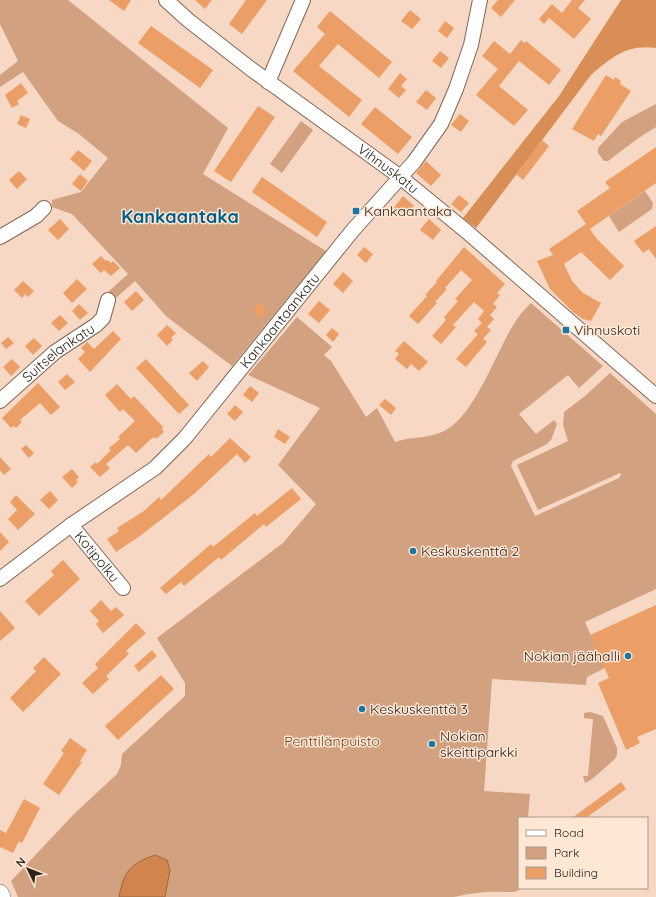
<svg xmlns="http://www.w3.org/2000/svg" width="656" height="897" font-family="Quicksand,sans-serif">
<style>
.green{fill:#d1a180}
.forest{fill:#d88e55}
.water{fill:#cf854d;stroke:#9e683e}
.building{fill:#eb9f66}
.lines{fill:none;stroke-linecap:round;stroke-linejoin:round}
.minor-casing{stroke:#806654;stroke-width:16}
.major-casing{stroke:#806654;stroke-width:18}
.minor{stroke:#fff;stroke-width:14}
.major{stroke:#fff;stroke-width:17}
.poi-dot{fill:#1b76a4;stroke:#ffe7d6;stroke-width:1.5}
.labels{text-anchor:middle;stroke-width:3;stroke-linejoin:round;paint-order:stroke}
.street-label{font-size:14px;fill:#2d231b;stroke:#ffe7d6}
.poi-label{font-size:14px;fill:#2d231b;stroke:#ffe7d6;text-anchor:start}
.park-label{font-size:14px;fill:#734117;stroke:#ffe7d6}
.district-label{font-size:18px;font-weight:bold;fill:#005f88;stroke:#ffe7d6}
</style>
<rect width="100%" height="100%" fill="#f6d8c4"/>
<!-- green -->
<path class="green" d="M0 0H68L228 128 203 174 326 251 232 366 167 317 135 281 116 298 108 292 128 274 72 214 52 207V200L81 192 108 158 79 134 58 121 23 72 0 87V75L18 61 0 24Z
M656 104V127L637 139 608 161H604L598 153V148L622 122Z
M301 121 313 130 282 173 270 164Z
M645 191 653 203 652 209 619 232 609 216Z
M531 303 603 366 579 388 568 375 519 414 536 434 554 420 557 424 551 440 547 444 513 461 511 466 535 516 619 478 621 475 620 473 538 510 517 465 568 441 563 425 564 412 585 396 610 373 656 414V589L585 622 605 668 587 677 586 685 492 679 484 791 530 794 528 818H519V888L520 889C516 893 511 892 505 892 488 891 471 893 454 897H18L11 881 74 814 117 774 121 765 122 754 185 696V683L157 638 283 543 316 504 278 465 320 408 248 375 297 317 332 347 324 355 331 361 366 417 377 408 395 442C411 436 431 439 446 430 476 413 496 352 515 322 519 315 525 309 531 303Z
M590 712 603 716 617 748V755L615 759 591 780 585 783 589 797 583 776H588L593 719 584 718V713Z"/>
<!-- forest -->
<path class="forest" d="M621 0H656V48C627 44 612 57 591 75L476 228 463 218 559 96Z"/>
<!-- water -->
<path class="water" d="M155 855 167 860 170 870 165 897H119C124 871 130 864 155 855Z"/>
<!-- building -->
<path class="building" d="M109 0H131L124 11Z
M195 0H212L205 9Z
M246 0H267L242 34 229 24Z
M498 0H515L501 17 491 8Z
M572 0H585L578 8 591 19 574 39 549 18 544 24 539 19 552 4 562 13Z
M410 10 421 19 412 29 401 21Z
M330 11 392 62 379 78 338 44 319 66 362 100 349 117 293 71 325 34 317 27Z
M445 21 454 28 447 38 438 31Z
M151 26 213 70 200 88 138 43Z
M521 40 524 43 526 41 561 70 549 85 519 61 499 86 528 110 514 126 476 95 498 69 482 56 494 41 510 54Z
M440 51 449 58 441 68 432 61Z
M400 73 407 79 401 86 406 90 399 98 388 89Z
M606 75 614 80 615 77 621 81 620 84 631 91 601 136 598 134 594 141 572 129Z
M21 83 28 93 17 101 19 104 12 108 5 95Z
M426 90 436 98 427 110 416 102Z
M258 106 275 117 231 182 214 171Z
M375 107 412 137 398 154 361 124Z
M460 114 469 121 461 132 451 125Z
M21 115 30 119 26 128 17 124Z
M542 140 549 146 523 180 516 174Z
M656 147V183L590 229 596 238 624 266 610 280 581 252 564 264 572 281 583 293 601 303 591 321 583 319 573 312 550 289 537 261 553 255 549 249 586 224 577 211 610 188 605 182Z
M78 150 92 161 84 171 70 159Z
M426 161 441 175 431 186 416 173Z
M19 171 27 179 17 189 9 180Z
M80 174 88 181 81 191 72 184Z
M262 177 327 222 317 237 252 192Z
M459 195 469 203 461 212 451 204Z
M403 196 414 206 406 216 400 211 398 215 392 210Z
M60 219 69 229 58 240 48 230Z
M429 219 441 230 433 240 420 230Z
M656 226V259L649 249 643 253 634 241Z
M364 247 373 254 366 263 357 255Z
M464 247 505 284 497 293 500 295 493 304 497 307 490 315 494 319 487 327 491 330 483 339 487 342 466 367 456 359 478 334 474 331 482 323 478 319 484 311 474 302 453 325 456 327 441 344 432 336 446 320 444 317 458 301 455 299 472 280 461 270 445 288 447 289 435 302 437 303 418 324 409 316 427 296 425 295 437 282 436 281Z
M101 256 106 261 108 260 111 263 113 261 120 268 111 276 104 270 101 273 92 264Z
M343 272 353 281 343 293 333 284Z
M77 279 87 289 72 303 63 293Z
M23 281 34 291 28 297 25 294 22 298 14 290Z
M136 291 144 300 132 311 124 302Z
M319 301 330 310 319 323 308 314Z
M260 302 268 310 260 319 252 311Z
M79 304 88 313 80 320 72 311Z
M60 315 68 323 59 331 51 323Z
M167 325 176 333 171 338 173 340 167 346 157 335Z
M332 328 339 334 333 342 326 335Z
M113 331 121 339 90 372 78 359 85 352 81 348 87 342 94 349Z
M8 337 14 343 6 349 1 343Z
M34 338 42 346 33 355 25 346Z
M404 341 428 362 419 371 411 364 407 369 395 359 399 354 395 351Z
M12 359 20 367 11 376 3 367Z
M146 359 189 405 179 414 136 368Z
M203 361 209 367 197 381 189 373Z
M67 374 75 382 65 390 58 382Z
M38 383 60 407 51 415 40 403 20 420 22 422 16 428 14 426 11 428 2 418Z
M117 384 131 399 134 396 163 427 162 429 164 432 156 439 155 437 151 439 136 453 128 445 106 464 110 468 100 477 90 467 96 462 97 464 111 450 109 448 120 439 118 437 135 421 123 409 120 412 105 395Z
M250 386 259 393 252 402 243 395Z
M385 399 396 408 391 415 379 405Z
M235 405 243 412 235 421 227 414Z
M278 429 290 437 285 444 274 437Z
M230 438 251 457 245 463 237 454 194 494 140 536 116 552 107 539 119 531 117 528 144 511 159 497 161 500 209 454 211 457Z
M26 445 34 453 29 458 21 449Z
M0 457 11 469 4 475 0 470Z
M72 469 79 477 76 480 78 482 72 488 62 477Z
M292 488 301 499 266 527 264 524 221 560 219 557 184 586 181 582 166 594 160 588 211 544 213 547 255 513 257 516Z
M50 491 58 500 49 509 40 500Z
M16 495 35 514 18 530 8 519 17 510 10 502Z
M0 532 9 542 0 551Z
M63 560 80 579 39 616 25 601 54 575 51 571Z
M101 600 111 611 116 607 124 615 103 633 96 624 99 621 90 611Z
M656 605V729L637 737 640 743 626 750 598 683 609 678 590 635Z
M0 611 15 628 0 641Z
M136 623 146 633 126 651 129 654 106 676 109 679 93 694 82 683 98 668 95 664Z
M152 650 157 656 139 672 134 666Z
M44 657 61 674 23 712 10 698 36 671 33 668Z
M161 675 174 689 118 740 105 726Z
M70 738 87 750 80 761 82 762 59 795 43 784 64 753 61 751Z
M621 782 626 789 586 818H572Z
M24 799 40 808 22 843 19 841 13 853 0 847V830L6 833Z"/>
<g class="lines">
<!-- minor casing -->
<g class="minor-casing">
<g id="minor">
<path id="s1" d="M166 0 188 20 251 69 399 176 466 231 656 396"/>
<path d="M268 82 303 0"/>
<path d="M0 237 36 216 44 208"/>
<path id="s2" d="M0 401 55 352 96 325 103 318 108 300"/>
<path id="s3" d="M71 525 123 588"/>
<path id="s4" d="M0 579 71 525 155 468 185 438 353 230 414 162 441 124 456 89 471 45 480 0"/>
</g>
</g>
<!-- major casing -->
<g class="major-casing">
<path id="major" d="M0 893 2 897"/>
</g>
<!-- minor -->
<use href="#minor" class="minor"/>
<!-- major -->
<use href="#major" class="major"/>
</g>
<!-- markers -->
<g class="poi-dot">
<rect x="352" y="207" width="8" height="8" rx="2"/>
<rect x="562" y="326" width="8" height="8" rx="2"/>
<circle cx="413" cy="551" r="4"/>
<circle cx="628" cy="656" r="4"/>
<circle cx="362" cy="709" r="4"/>
<circle cx="432" cy="744" r="4"/>
</g>
<g class="labels">
<!-- street labels -->
<g class="street-label">
<text dy="5" stroke="none"><textPath href="#s1" startOffset="279">Vihnuskatu</textPath></text>
<text dy="5" stroke="none"><textPath href="#s4" startOffset="384">Kankaantaankatu</textPath></text>
<text dy="5" stroke="none"><textPath href="#s2" startOffset="76">Suitselankatu</textPath></text>
<text dy="5" stroke="none"><textPath href="#s3" startOffset="41">Kotipolku</textPath></text>
</g>
<!-- poi labels -->
<g class="poi-label">
<text x="364" y="216">Kankaantaka</text>
<text x="574" y="335">Vihnuskoti</text>
<text x="421" y="556">Keskuskenttä 2</text>
<text x="620" y="661" text-anchor="end">Nokian jäähalli</text>
<text x="370" y="714">Keskuskenttä 3</text>
<text x="440" y="741">Nokian<tspan x="440" dy="16">skeittiparkki</tspan></text>
</g>
<!-- park labels -->
<g class="park-label">
<text x="332" y="746">Penttilänpuisto</text>
</g>
<!-- district labels -->
<g class="district-label">
<text x="180" y="223">Kankaantaka</text>
</g>
</g>
<!-- legend -->
<rect x="518" y="817" width="130" height="72" fill="#ffe7d6" stroke="#ab998b"/>
<rect x="526" y="830" width="20" height="6" fill="#ffffff" stroke="#ab998b"/>
<text x="554" y="837" font-size="12" fill="#2d231b">Road</text>
<rect x="526" y="847" width="20" height="12" fill="#d1a180" stroke="#ab998b"/>
<text x="554" y="857" font-size="12" fill="#2d231b">Park</text>
<rect x="526" y="867" width="20" height="12" fill="#eb9f66" stroke="#ab998b"/>
<text x="554" y="877" font-size="12" fill="#2d231b">Building</text>
<!-- north arrow -->
<g transform="translate(28 869) rotate(313)" stroke="#ffe7d6" stroke-width="3" paint-order="stroke">
<path d="M0-3L7 15L0 10L-7 15Z" fill="#2d231b"/>
<text y="-6" font-size="11" font-weight="bold" text-anchor="middle" fill="#2d231b">N</text>
</g>
</svg>
